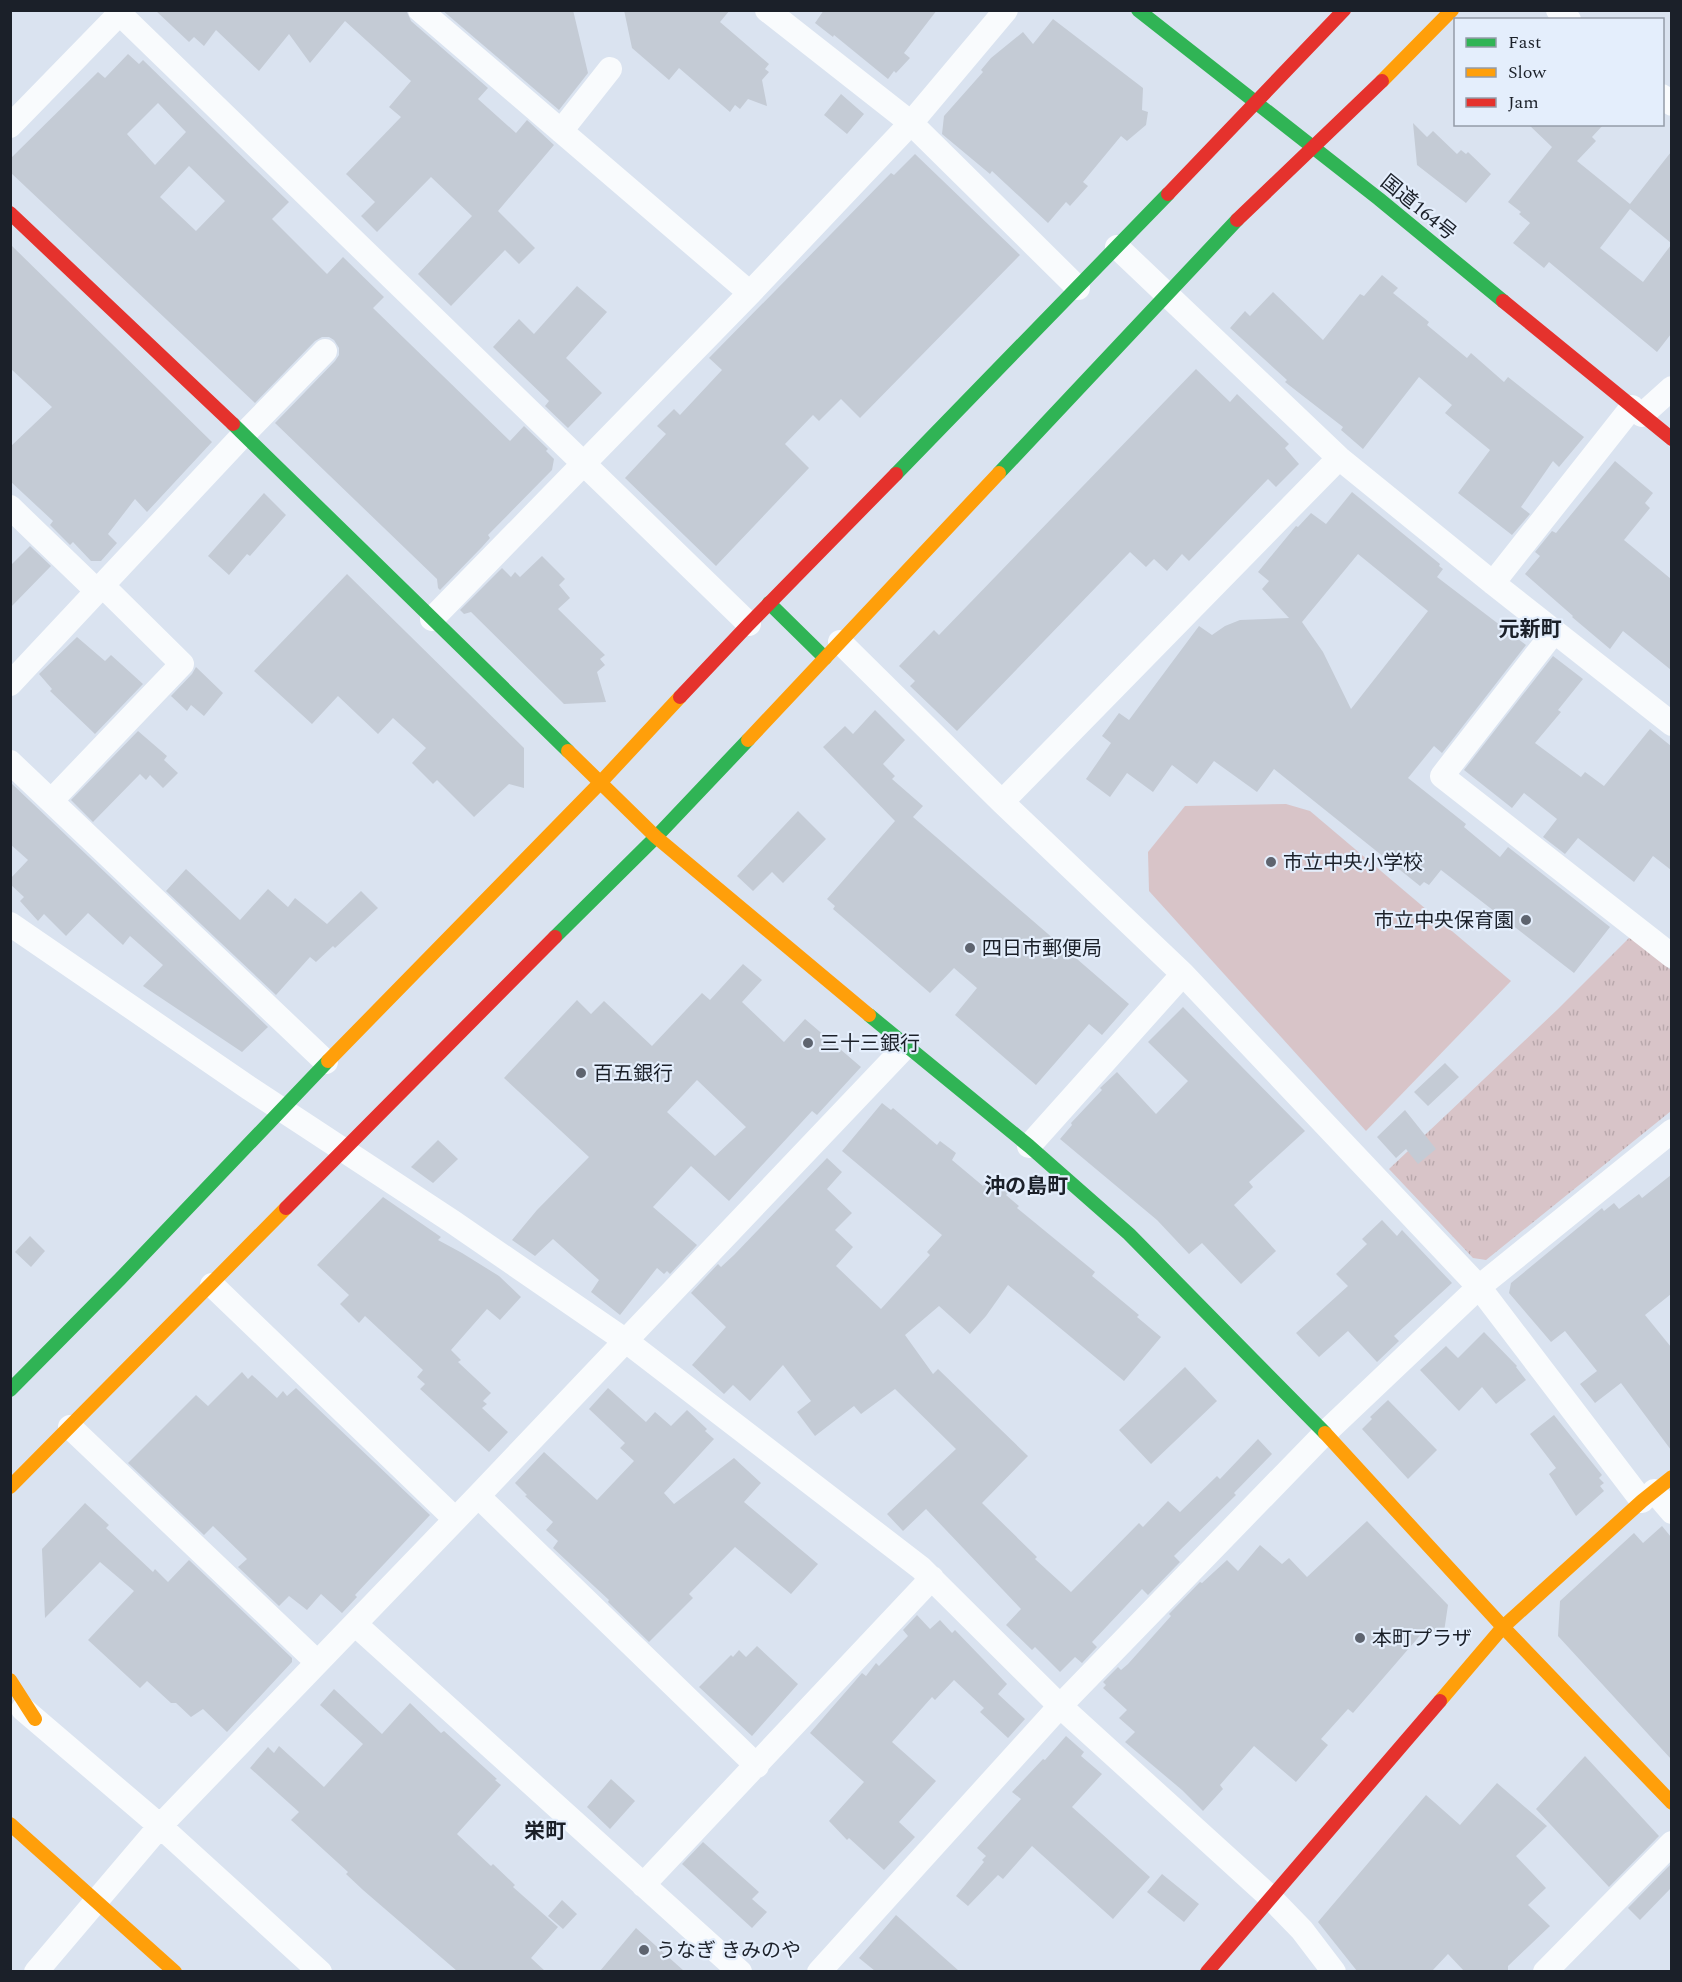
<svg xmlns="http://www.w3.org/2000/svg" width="1682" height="1982" font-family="Spectral,'Noto Sans JP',serif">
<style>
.grass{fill:url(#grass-tufts)}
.pitch{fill:#d8c4c8}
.building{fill:#c4cbd5;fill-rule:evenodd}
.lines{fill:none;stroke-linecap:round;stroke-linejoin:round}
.street{stroke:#f9fbfd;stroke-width:24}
.fast{stroke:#30b455;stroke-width:14}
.slow{stroke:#ff9f0a;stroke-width:14}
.jam{stroke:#e5322d;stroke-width:14}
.poi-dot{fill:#5e646f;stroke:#e4eefc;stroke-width:2}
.labels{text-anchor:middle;stroke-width:4.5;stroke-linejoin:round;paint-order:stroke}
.street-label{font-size:20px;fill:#1b2029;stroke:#e4eefc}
.poi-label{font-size:20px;fill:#1b2029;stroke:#e4eefc;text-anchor:start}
.neighbourhood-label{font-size:21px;font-weight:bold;fill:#1b2029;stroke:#e4eefc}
</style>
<defs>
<pattern id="grass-tufts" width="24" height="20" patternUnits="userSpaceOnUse" patternTransform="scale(1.5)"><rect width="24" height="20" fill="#d8c4c8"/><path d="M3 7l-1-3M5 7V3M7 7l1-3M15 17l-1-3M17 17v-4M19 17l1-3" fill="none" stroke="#b9a8ac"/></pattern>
</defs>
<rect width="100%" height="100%" fill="#dae3f0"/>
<!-- grass -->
<path class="grass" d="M1630 937 1671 970V1111L1486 1260 1473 1258 1389 1169 1558 1009Z"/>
<!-- pitch -->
<path class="pitch" d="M1286 804 1310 811 1511 981 1366 1131 1149 891 1148 852 1185 806Z"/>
<!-- building -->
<path class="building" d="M155 10H406L411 21 488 88 478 99 516 133 527 120 554 145 498 211 535 248 519 264 505 250 451 306 418 274 472 216 431 177 377 232 361 216 375 202 346 174 401 117 389 107 411 81 345 21 310 63 289 34 259 71 216 30 204 46 194 37 189 42Z
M442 10H573L588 73 559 110Z
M624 10H730L720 22 769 64 765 69 769 72 762 80 767 106 748 99 740 109 735 105 730 112 679 68 669 80 632 48Z
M824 10H937L904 53 910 58 896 73 894 71 888 79 834 35 833 37 815 23Z
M1053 19 1143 88 1142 110 1148 112 1146 125 1127 141 1121 136 1083 182 1088 186 1070 206 1066 202 1048 223 992 171 990 174 942 134 944 116 983 72 981 70 991 58 1023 32 1033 44Z
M128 54 139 64 143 60 289 202 272 219 327 274 343 257 384 297 373 308 510 441 524 426 548 449 546 451 554 459 552 470 488 535 490 538 482 547 440 590 438 588 437 579 275 423 335 361 339 355V348L334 340 329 337H322L315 341 255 403 10 172V159L98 72 105 78ZM158 103 186 132 155 165 127 134ZM189 166 225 201 196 231 160 197Z
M841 94 864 114 847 134 824 115Z
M1413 123 1427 137 1433 131 1457 154 1461 150 1466 154 1468 152 1491 174 1466 203 1417 165Z
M1528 124H1604L1592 137 1596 141 1577 161 1630 204 1671 152V243L1630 209 1600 248 1643 282 1671 245V334L1657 352 1549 262 1544 268 1513 243 1530 223 1519 214 1521 212 1508 202 1552 147Z
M915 154 1020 255 860 418 841 399 819 421 813 415 785 444 809 468 716 566 625 478 666 434 657 426 674 409 680 415 722 370 709 358 891 173 894 175Z
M11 245 212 442 147 512 135 499 108 534 117 543 101 561H91L73 542 70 545 50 525 53 521 10 481V447L52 407 11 369Z
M1382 275 1398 288 1393 293 1429 322 1427 325 1467 358 1471 353 1504 382 1508 377 1584 437 1559 467 1553 461 1521 507 1530 514 1512 535 1458 493 1490 450 1445 413 1452 405 1419 377 1363 449 1341 430 1343 427 1285 382 1287 380 1230 328 1245 311 1250 316 1273 292 1323 340 1360 294 1364 296Z
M577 286 607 312 566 358 602 393 568 428 545 406 549 401 493 347 519 319 534 334Z
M1196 369 1230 402 1237 394 1289 444 1285 448 1299 464 1276 487 1268 479 1189 561 1182 554 1167 571 1154 559 1146 567 1130 552 957 731 910 686 915 681 899 666 934 630 939 635Z
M1615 461 1653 493 1645 503 1650 508 1624 540 1671 579V670L1623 631 1610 649 1572 617 1573 616 1525 574 1540 556 1535 552 1552 531 1556 533Z
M1352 492 1440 564 1439 566 1443 569 1437 577 1526 645 1442 753 1434 746 1408 778 1466 824 1464 827 1500 857 1508 847 1610 927 1574 973 1441 870 1429 885 1424 882 1420 886 1274 769 1257 792 1214 761 1197 784 1172 765 1153 792 1127 773 1110 797 1086 779 1111 743 1102 736 1119 713 1129 720 1199 626 1212 635 1225 626 1240 620 1289 618 1262 589 1269 581 1258 572 1296 526 1298 527 1311 513 1326 524ZM1358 554 1428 611 1351 709 1323 652 1302 622Z
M264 493 286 515 250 556 247 554 229 575 208 556Z
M30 546 51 566 10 608V566Z
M542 556 565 579 559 585 570 598 558 609 605 655 600 659 605 665 597 672 606 702 564 704 471 612 464 614 460 610 502 568 511 577 515 572 520 577Z
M347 574 524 748V788L509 784 474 817 437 780 433 784 412 763 426 748 393 718 378 734 338 696 312 724 254 671Z
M77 637 105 661 111 655 143 684 95 734 50 691 52 689 39 674Z
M1553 656 1583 679 1558 710 1561 712 1535 743 1581 777 1585 772 1604 786 1650 729 1671 746V870L1653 856 1634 882 1578 838 1565 854 1543 837 1557 819 1524 793 1512 808 1464 770Z
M196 667 223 693 204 716 191 705 187 711 171 696 192 674Z
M875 710 905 740 883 764 895 776 892 779 923 806 913 817 1129 1004 1102 1035 1089 1024 1036 1085 955 1015 977 988 954 968 930 993 833 909 835 906 827 899 895 821 823 747 845 726 853 734Z
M138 731 167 756 164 760 178 773 163 788 150 775 146 780 140 774 93 822 71 800Z
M10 782 268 1027 242 1052 143 986 163 965 130 936 123 945 88 913 66 936 44 914 38 921 20 901 24 897 10 884V879L28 860 10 844Z
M798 811 826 839 783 883 772 872 753 891 737 876Z
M186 869 240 920 268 889 288 907 295 898 327 924 361 891 378 908 335 948 333 946 316 962 310 957 276 995 166 891Z
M743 964 762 980 742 1002 784 1042 805 1019 861 1067 817 1115 812 1111 729 1201 691 1166 653 1207 697 1245 670 1274 667 1271 664 1274 657 1268 620 1315 591 1292 599 1280 553 1239 535 1256 512 1240 537 1210 589 1157 504 1078 577 1000 591 1014 604 1001 652 1046 702 993 710 1000ZM697 1080 746 1127 715 1156 667 1112Z
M1183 1007 1305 1131 1249 1182 1253 1187 1234 1205 1276 1251 1241 1284 1202 1243 1189 1254 1157 1220 1060 1139 1072 1125 1071 1123 1102 1090 1100 1088 1117 1072 1156 1114 1188 1081 1148 1042Z
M1445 1063 1459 1077 1428 1106 1414 1092Z
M882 1103 891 1110 893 1108 937 1145 940 1141 956 1153 952 1160 983 1186 991 1177 1008 1193 1006 1195 1019 1206 1017 1208 1095 1272 1092 1276 1139 1315 1137 1317 1161 1337 1124 1381 1008 1285 986 1316 970 1334 939 1306 905 1335 933 1374 938 1369 1028 1456 982 1503 1037 1557 1035 1559 1071 1592 1139 1523 1143 1527 1168 1501 1180 1512 1217 1476 1220 1479 1258 1439 1272 1454 1234 1493 1236 1495 1174 1556 1180 1562 1148 1595 1142 1589 1092 1642 1097 1647 1082 1663 1075 1657 1060 1672 1035 1647 1032 1650 1006 1625 1021 1609 926 1509 903 1531 887 1514 956 1449 895 1389 861 1414 854 1406 815 1436 797 1412 811 1401 783 1365 750 1401 733 1385 724 1394 692 1365 726 1327 691 1293 718 1264 721 1267 734 1255 827 1158 842 1172 827 1189 852 1213 835 1230 853 1247 836 1266 881 1309 930 1255 927 1252 942 1235 842 1151Z
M1405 1110 1436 1149 1418 1164 1406 1149 1396 1158 1377 1137Z
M438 1140 458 1159 433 1183 411 1167Z
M1671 1175V1294L1645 1315 1671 1347V1450L1621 1383 1595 1403 1580 1384 1597 1371 1565 1331 1551 1342 1509 1293 1511 1283 1602 1208 1604 1211 1614 1203 1619 1209 1639 1194 1642 1198Z
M383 1197 441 1237 438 1240 462 1253 499 1276 521 1297 500 1320 487 1309 451 1350 461 1360 458 1362 491 1393 483 1401 487 1404 482 1408 508 1432 489 1452 420 1389 425 1384 417 1377 423 1370 365 1316 359 1323 340 1304 349 1295 317 1265Z
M1382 1220 1397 1236 1402 1230 1452 1283 1394 1336 1399 1341 1377 1362 1348 1331 1319 1357 1296 1333 1348 1286 1336 1274 1367 1244 1362 1239Z
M30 1236 45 1251 31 1267 15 1252Z
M1484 1332 1517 1366 1516 1367 1526 1380 1496 1404 1482 1387 1459 1411 1420 1370 1446 1346 1458 1358Z
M1185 1367 1217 1401 1151 1464 1119 1430Z
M242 1372 248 1379 252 1375 277 1398 283 1391 287 1396 296 1388 430 1515 355 1595 357 1597 342 1613 321 1594 307 1610 289 1596 279 1606 238 1567 247 1559 213 1526 204 1535 128 1463 196 1395 208 1406Z
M608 1388 646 1422 655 1412 671 1426 687 1410 707 1429 705 1431 714 1439 664 1493 674 1504 734 1458 761 1483 744 1502 818 1564 791 1594 735 1547 689 1594 693 1598 649 1642 608 1602 609 1600 553 1548 558 1541 546 1530 553 1522 525 1496 527 1495 515 1483 544 1452 597 1500 634 1461 620 1448 625 1443 589 1409Z
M1388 1400 1437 1450 1408 1479 1362 1429 1372 1419 1370 1417Z
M1554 1415 1602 1475 1599 1478 1604 1483 1600 1486 1604 1491 1576 1516 1549 1474 1556 1468 1530 1434Z
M85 1503 109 1525 106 1528 153 1572 155 1569 168 1582 189 1560 292 1658V1662L227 1732 203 1709 191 1717 176 1703H171L147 1681 140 1688 88 1640 134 1591 100 1562 45 1618 42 1549Z
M1367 1521 1448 1605 1444 1632H1423L1353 1713 1348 1709 1321 1739 1328 1745 1296 1782 1254 1746 1220 1785 1223 1789 1203 1811 1182 1790 1125 1742 1135 1732 1119 1718 1127 1710 1103 1688 1106 1685 1103 1682 1118 1667 1121 1670 1128 1664 1171 1616 1169 1614 1200 1582 1202 1583 1227 1560 1238 1571 1260 1545 1282 1564 1289 1558 1307 1577Z
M1662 1526 1671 1537V1759L1558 1636 1560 1601 1634 1533 1643 1543Z
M917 1615 930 1629 940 1620 952 1633 955 1630 1007 1684 998 1694 1025 1719 1008 1738 980 1712 984 1708 954 1680 935 1700 932 1697 892 1742 936 1781 899 1822 915 1837 884 1870 849 1838 847 1840 829 1821 864 1782 810 1733 862 1673 866 1676 876 1663 879 1666 908 1636 903 1630Z
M757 1646 798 1684 752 1736 699 1687 731 1655 733 1657 739 1650 746 1657Z
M334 1689 382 1734 410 1703 441 1733 444 1731 497 1779 495 1780 501 1785 457 1834 491 1866 493 1864 515 1885 513 1887 558 1927 531 1958 545 1971H457L363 1890 346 1874 348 1872 291 1820 299 1812 250 1768 268 1747 274 1753 279 1746 324 1787 363 1744 320 1705Z
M1066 1736 1084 1752 1081 1756 1102 1774 1072 1807 1150 1877 1113 1919 1032 1846 1003 1879 998 1875 968 1906 956 1896 984 1862 982 1860 986 1856 977 1848 1021 1799 1012 1792 1043 1759 1045 1760Z
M1585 1756 1659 1836 1609 1887 1536 1809Z
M611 1779 635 1801 610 1829 587 1807Z
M1497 1783 1547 1826 1516 1856 1546 1888 1528 1905 1550 1926 1508 1966V1971H1464L1448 1954 1432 1971H1357L1318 1922 1426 1795 1460 1825Z
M703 1842 759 1892 752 1899 767 1912 752 1928 682 1864Z
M1671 1864V1888L1640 1920 1628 1908Z
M1162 1874 1199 1904 1184 1922 1147 1892Z
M562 1900 577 1914 563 1929 548 1916Z
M896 1915 959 1971H875L859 1958Z
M636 1928 684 1971H600Z"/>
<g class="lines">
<!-- street -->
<path class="street" d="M116 10 749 624
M420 10 750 293
M767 10 911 123 1078 288
M1558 10 1569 20
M1662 96 1672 104
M10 126 123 10
M561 131 610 69
M1117 247 1339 458 1493 583 1672 724
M1642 415 1672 388
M10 507 97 591
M1493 583 1632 407
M432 619 750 293 911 123 1006 10
M1554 632 1442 776 1672 956
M840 642 1002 802 1183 974 1479 1287 1642 1501
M10 684 244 434 325 351
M10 762 326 1062
M52 800 182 664 103 586
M1002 802 1339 458
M10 924 249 1088 453 1222 626 1341 921 1568 1060 1706 1270 1897 1302 1930 1334 1972
M1029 1146 1183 974
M212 1285 455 1519
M70 1427 317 1662
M1654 1491 1672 1512
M478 1496 757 1766
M355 1624 740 1972
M23 1709 160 1826 320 1972
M643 1885 932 1578
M36 1972 160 1826 478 1496 906 1046
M819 1972 1060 1706 1325 1433 1479 1287 1672 1131
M1545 1972 1672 1843"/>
<!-- fast -->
<path class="fast" d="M1138 10 1379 199 1503 301
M233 424 568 751
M999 473 1237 220
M896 474 1168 194
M769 603 825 658
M555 937 656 837 748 740
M869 1015 1029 1146 1129 1234 1325 1433
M10 1390 120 1279 328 1061"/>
<!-- slow -->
<path class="slow" d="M1382 81 1452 10
M748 740 999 473
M568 751 656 837 869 1015
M328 1061 600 783 680 697
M1325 1433 1503 1627 1672 1803
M10 1487 286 1208
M10 1680 35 1719
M1440 1701 1503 1627 1642 1501 1672 1477
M10 1824 175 1972"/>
<!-- jam -->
<path class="jam" d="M1168 194 1344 10
M10 213 233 424
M1237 220 1382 81
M1503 301 1672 439
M680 697 749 624 896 474
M286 1208 555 937
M1207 1972 1440 1701"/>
</g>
<!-- markers -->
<g class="poi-dot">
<circle cx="1271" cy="862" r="6"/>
<circle cx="1526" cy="920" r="6"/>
<circle cx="970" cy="948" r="6"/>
<circle cx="808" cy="1043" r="6"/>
<circle cx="581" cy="1073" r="6"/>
<circle cx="1360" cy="1638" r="6"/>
<circle cx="644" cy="1950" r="6"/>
</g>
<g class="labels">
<!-- street labels -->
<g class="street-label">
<text transform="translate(1419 207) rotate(39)" y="7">国道164号</text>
</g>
<!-- poi labels -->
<g class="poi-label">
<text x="1283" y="869">市立中央小学校</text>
<text x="1514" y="927" text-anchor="end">市立中央保育園</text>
<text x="982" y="955">四日市郵便局</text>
<text x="820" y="1050">三十三銀行</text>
<text x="593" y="1080">百五銀行</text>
<text x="1372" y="1645">本町プラザ</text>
<text x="656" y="1957">うなぎ きみのや</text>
</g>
<!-- neighbourhood labels -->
<g class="neighbourhood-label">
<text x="1530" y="636">元新町</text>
<text x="1026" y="1193">沖の島町</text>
<text x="545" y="1838">栄町</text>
</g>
</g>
<!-- border -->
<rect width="1682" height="1982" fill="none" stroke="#1b2029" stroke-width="24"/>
<!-- legend -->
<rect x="1454" y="18" width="210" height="108" fill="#e4eefc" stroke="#949ca8" stroke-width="1.5"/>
<rect x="1466" y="38" width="30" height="9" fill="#30b455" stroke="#949ca8" stroke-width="1.5"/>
<text x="1508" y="48" font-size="18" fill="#1b2029">Fast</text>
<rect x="1466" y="68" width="30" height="9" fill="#ff9f0a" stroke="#949ca8" stroke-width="1.5"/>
<text x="1508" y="78" font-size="18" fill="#1b2029">Slow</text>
<rect x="1466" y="98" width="30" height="9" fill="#e5322d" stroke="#949ca8" stroke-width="1.5"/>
<text x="1508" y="108" font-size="18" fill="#1b2029">Jam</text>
</svg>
